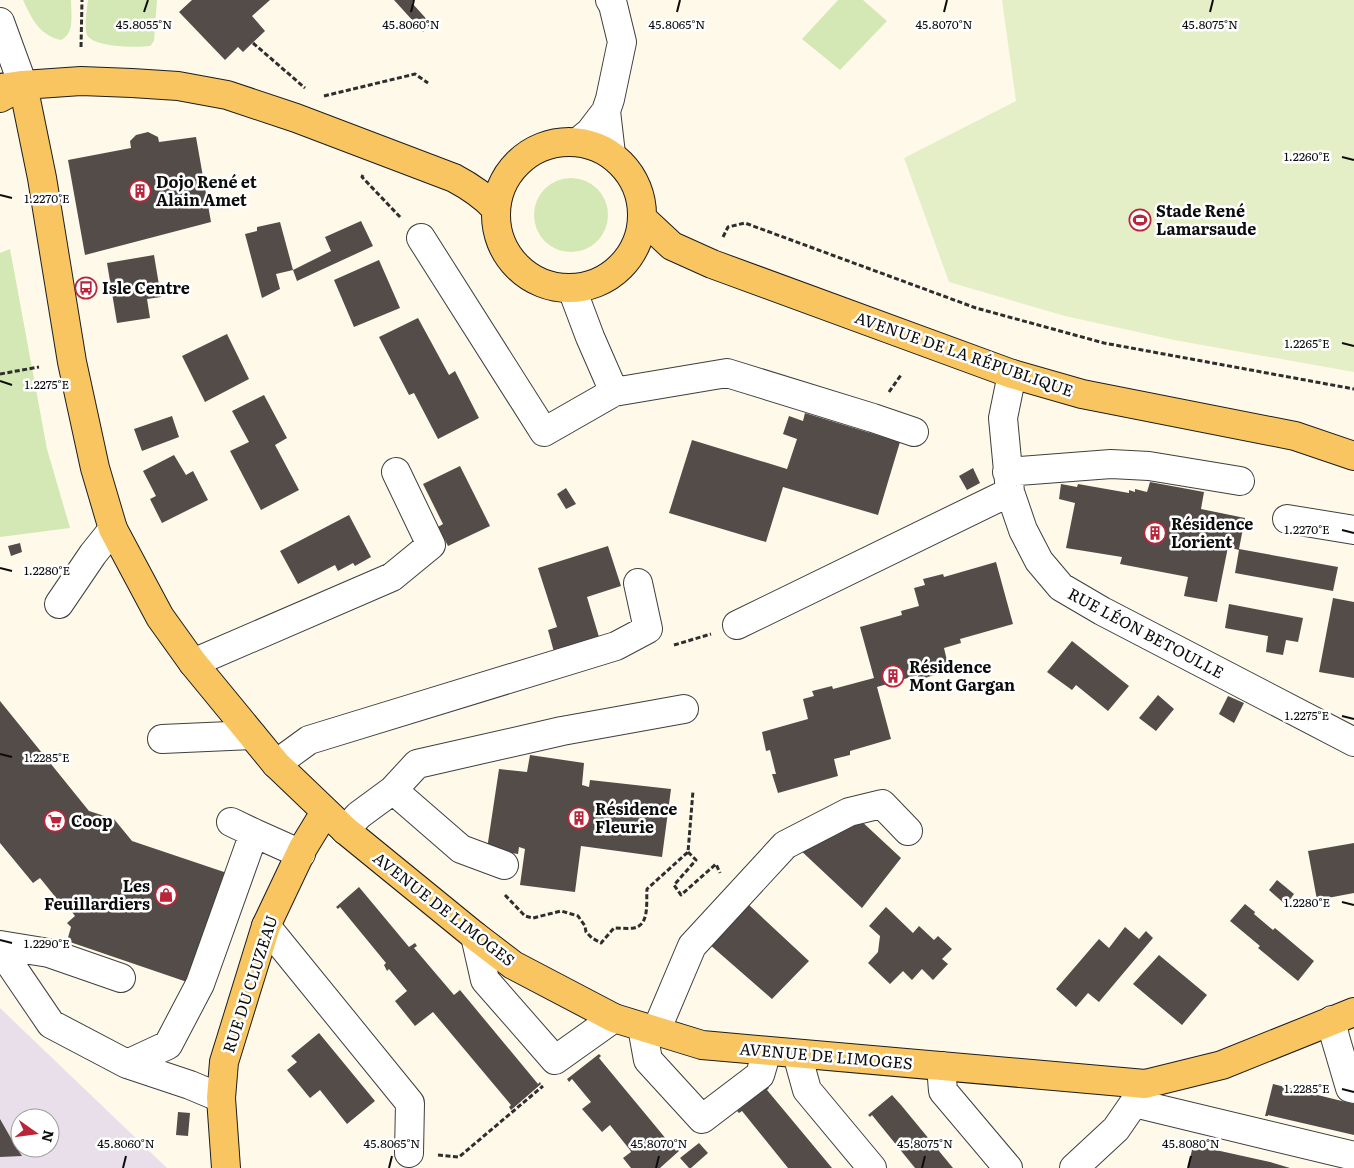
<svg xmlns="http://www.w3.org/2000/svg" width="1354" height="1168" font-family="Literata,serif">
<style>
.industrial{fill:#e8dfeb;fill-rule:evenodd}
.green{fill:#d4e8b5}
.pitch{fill:#e5efc7}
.building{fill:#544c48}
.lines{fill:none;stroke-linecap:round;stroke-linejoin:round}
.minor-casing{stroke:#3f3f3f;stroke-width:30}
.major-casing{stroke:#1d1d1d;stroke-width:30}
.path{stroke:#2e2e2e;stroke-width:3;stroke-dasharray:5 2.5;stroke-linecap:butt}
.minor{stroke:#fff;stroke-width:28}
.major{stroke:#f8c561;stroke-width:28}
.ticks{fill:none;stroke:#0c0c0c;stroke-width:2}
.labels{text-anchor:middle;stroke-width:5;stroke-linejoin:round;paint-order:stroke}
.poi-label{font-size:16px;font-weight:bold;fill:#0c0c0c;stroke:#fff;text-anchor:start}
.street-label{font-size:16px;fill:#0c0c0c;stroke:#fff}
.ticks-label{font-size:12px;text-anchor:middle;fill:#0c0c0c;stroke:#fff;stroke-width:5;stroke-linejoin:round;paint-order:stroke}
</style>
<rect width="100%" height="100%" fill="#fff9ea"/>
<!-- industrial -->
<path class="industrial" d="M0 1008 167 1168H0ZM20 1118H50V1148H20Z"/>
<!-- green -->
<path class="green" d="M23 0H71C71 13 75 34 61 40 39 35 32 19 23 0Z
M88 0H157L154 41 150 46C137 48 93 47 87 35 84 28 87 8 88 0Z
M838 0H863L887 21 840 70 802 39Z
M534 215a37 37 0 1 1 74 0a37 37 0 1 1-74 0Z
M10 249 47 449 70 528 0 537V253Z"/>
<!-- pitch -->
<path class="pitch" d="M1002 0H1354V372L1174 340 1065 316 949 282 904 158 1016 101Z"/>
<!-- building -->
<path class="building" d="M192 0H270L252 16 265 31 243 52 238 47 225 60 179 12Z
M394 0H414L412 3 431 24 423 32Z
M148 132 158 137 159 142 196 137 211 222 85 255 68 160 131 148 130 141 136 135Z
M361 221 373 246 297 281 293 270 331 251 325 237Z
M280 222 293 270 276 274 280 289 262 298 245 234 257 231V227Z
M154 255 161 297 147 299 150 318 117 323 107 263Z
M379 260 400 308 354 327 334 280Z
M418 318 449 375 455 371 479 418 438 439 414 393 409 395 379 337Z
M227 334 249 379 205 402 182 356Z
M264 395 287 438 275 445 299 490 261 510 230 451 249 442 232 411Z
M805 413 900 442 878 515 783 487 766 542 669 513 692 440 787 469 797 439 783 434 789 416 803 421Z
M172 416 179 437 142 451 134 429Z
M174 455 186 475 193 471 208 500 162 523 150 499 156 496 143 471Z
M460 466 490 526 448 546 438 527 443 524 423 484Z
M973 468 980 483 967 490 959 476Z
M1150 482 1204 492 1201 509 1245 518 1239 549 1338 567 1333 591 1235 573 1239 550 1228 547 1217 602 1184 596 1188 577 1120 564 1122 557 1066 548 1075 503 1059 499 1061 484 1077 487 1078 484 1129 493V490L1135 492V489L1147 492Z
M566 488 576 504 566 509 557 494Z
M349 515 371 557 355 566 353 563 338 571 335 565 298 584 280 551Z
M20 543 22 552 11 556 8 546Z
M608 546 621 586 587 597 599 637 554 652 548 630 557 627 538 568Z
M996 562 1013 624 960 639 961 643 944 648 948 665 936 669 937 674 919 680 918 675 877 687 891 739 850 751V755L834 759 838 776 778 793 772 774H776L770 750 766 751 762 732 808 719 803 699 814 696 812 691 832 686 833 689 874 678 860 627 902 615 901 611 919 606 914 588 925 585 923 579 943 574 944 577Z
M1333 598 1354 602V678L1319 672Z
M1229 604 1303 618 1298 642 1286 640 1283 655 1266 652 1268 636 1225 628Z
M1072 641 1129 686 1108 711 1076 685 1072 690 1047 672Z
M1158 695 1174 709 1156 731 1139 718Z
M1228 696 1244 703 1234 723 1219 714Z
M0 701 89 811 114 819 132 841 227 873 190 983 67 941 71 927 67 923 75 916 69 908 64 910 58 909 56 904 57 899 40 878 33 883 0 843Z
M530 755 584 763 582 785 589 787 590 780 671 789 662 857 581 846 575 892 520 885 525 849 519 847 518 854 487 849 499 769 527 772Z
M859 819 901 858 862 908 797 847Z
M1354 843V893L1317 900 1308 851Z
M1277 880 1294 894 1286 905 1269 890Z
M359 887 409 947 415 943 417 946 414 948 454 995 460 990 538 1084 540 1082 541 1084 511 1110 509 1107 511 1105 433 1012 415 1026 395 1001 407 991 389 969 387 971 384 965 386 963 340 907 338 909 336 907Z
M1245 904 1255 912 1254 914 1273 930 1275 928 1314 961 1298 981 1258 948 1260 946 1230 921Z
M749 905 809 961 772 999 709 944Z
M886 907 913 933 919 926 934 940 938 936 952 949 942 959 948 964 933 980 922 969 912 980 903 971 890 984 868 963 878 952 880 936 869 926Z
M1125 927 1139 939 1146 931 1153 938 1099 1002 1088 993 1076 1007 1056 989 1099 939 1109 948Z
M1159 955 1207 995 1182 1025 1133 984Z
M319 1033 375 1101 347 1124 320 1090 310 1098 287 1070 297 1062 291 1056Z
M599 1054 601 1056 599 1058 657 1128 676 1151 678 1149 679 1151 660 1168H631L623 1158 631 1152 630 1150 610 1125 602 1132 582 1109 591 1102 572 1079 569 1082 567 1079Z
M1273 1084 1354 1104V1135L1268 1115V1116H1265Z
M768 1086 769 1088 767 1090 832 1168H788L742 1111 739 1113 737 1111Z
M892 1095 901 1105 953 1168H915L872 1115 870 1117 868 1115Z
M178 1112 190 1113 188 1136 176 1135Z
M0 1119 16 1147 22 1156 0 1157Z
M699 1143 708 1153 691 1168H689L680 1158Z
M1193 1145 1270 1162 1290 1168H1188Z"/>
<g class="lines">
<!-- minor casing -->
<g class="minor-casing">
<path id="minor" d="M0 22 23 85
M606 111 611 154
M578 142 590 132 606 111 610 99 622 42 613 5 610 0
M421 238 544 432 614 392 590 337 572 289
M1012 374 1003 418 1010 492 1023 530 1039 561 1061 587 1102 611 1354 742
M614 392 727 373 873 418 914 432
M1007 472 1111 464 1149 466 1240 481
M1287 519 1354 530
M59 604 93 554 113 529
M737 625 1010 492
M193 663 392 577 431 545 396 472
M162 739 252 735
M276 764 309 740 616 646 648 629 638 583
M393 790 461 849 504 865
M345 830 359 815 393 790 417 764 562 731 684 709
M254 833 301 854
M266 926 410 1103 409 1153
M475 936 485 980 555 1060 614 1018
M0 945 49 953 121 978
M0 949 51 1024 127 1064 168 1045 200 984 254 833 231 822
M1332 1020 1335 1037 1350 1088 1354 1089
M642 1027 648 1060 702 1119 760 1075 767 1051
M656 1031 692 946 785 845 849 812 882 804 908 831
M797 1054 807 1090 872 1168
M127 1064 190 1085 221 1098
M941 1066 943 1091 1008 1168
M1134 1103 1354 1156
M1074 1168 1116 1129 1134 1103 1144 1086"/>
</g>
<!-- major casing -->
<g class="major-casing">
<path id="major" d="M0 88 23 85 0 98
M496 215a73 73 0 1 1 146 0a73 73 0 1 1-146 0Z
M495 208C483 195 469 186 454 178L296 118 227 95 178 86 132 83 81 81 23 85 42 178 72 362 95 468 113 529 160 617 193 663 276 764 345 830 475 936 513 965 614 1018 702 1045 1145 1084 1222 1065 1354 1012
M643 219 672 246 712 264 1012 374 1082 394 1295 436 1354 456
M226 1168 221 1098 224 1062 266 926 303 848 325 812"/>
</g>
<!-- path -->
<path class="path" d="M253 43 305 88
M81 47 82 0
M324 96 415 74 428 83
M363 175 362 177 401 218
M723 237 728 227 745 223 976 308 1104 343 1354 389
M0 374 39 367
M889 392 901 375
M674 645 711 634
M688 852 696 860 674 885 681 895 716 864 720 873
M505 895 525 916 533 918 561 911 578 916 585 926 586 932 592 938 601 943 614 928C621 928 628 929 634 928 650 925 646 901 647 889L688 852 693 791
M438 1155 459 1157 543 1086"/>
<!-- minor -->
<use href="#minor" class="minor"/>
<!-- major -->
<use href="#major" class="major"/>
</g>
<!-- ticks -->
<path class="ticks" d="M144 12 148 0M411 12 414 0M677 12 680 0M944 12 947 0M1210 12 1213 0M1342 157 1354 160M0 195 12 198M1342 343 1354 346M0 381 12 385M1342 530 1354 533M0 568 12 571M1342 716 1354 719M0 754 12 757M1342 902 1354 905M0 940 12 943M1342 1089 1354 1092M123 1168 126 1156M389 1168 392 1156M656 1168 659 1156M922 1168 925 1156M1188 1168 1191 1156"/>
<!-- icons -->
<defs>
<g id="building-ring" transform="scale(1.125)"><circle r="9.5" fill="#fff" stroke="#ba253a" stroke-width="1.5"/><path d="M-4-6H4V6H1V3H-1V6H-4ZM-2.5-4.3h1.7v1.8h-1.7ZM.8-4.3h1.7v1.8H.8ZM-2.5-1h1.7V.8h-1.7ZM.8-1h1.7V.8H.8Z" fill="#ba253a"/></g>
<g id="stadium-ring" transform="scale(1.125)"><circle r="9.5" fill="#fff" stroke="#ba253a" stroke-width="1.5"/><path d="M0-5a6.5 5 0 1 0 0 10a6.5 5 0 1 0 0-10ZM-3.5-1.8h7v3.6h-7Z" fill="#ba253a"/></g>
<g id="bus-ring" transform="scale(1.125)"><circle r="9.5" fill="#fff" stroke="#ba253a" stroke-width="1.5"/><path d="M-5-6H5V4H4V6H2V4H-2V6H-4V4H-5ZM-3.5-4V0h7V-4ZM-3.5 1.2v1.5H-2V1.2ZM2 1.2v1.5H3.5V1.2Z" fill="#ba253a"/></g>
<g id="supermarket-ring" transform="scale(1.125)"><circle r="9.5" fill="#fff" stroke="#ba253a" stroke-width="1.5"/><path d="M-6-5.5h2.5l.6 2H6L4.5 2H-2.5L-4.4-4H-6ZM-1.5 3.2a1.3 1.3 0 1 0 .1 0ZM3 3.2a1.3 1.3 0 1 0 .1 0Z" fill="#ba253a"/></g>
<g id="shop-ring" transform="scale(1.125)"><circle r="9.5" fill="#fff" stroke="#ba253a" stroke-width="1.5"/><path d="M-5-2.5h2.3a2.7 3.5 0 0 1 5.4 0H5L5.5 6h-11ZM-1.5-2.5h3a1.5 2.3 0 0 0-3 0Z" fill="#ba253a"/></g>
</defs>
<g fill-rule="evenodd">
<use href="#building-ring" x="140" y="191"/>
<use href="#stadium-ring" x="1140" y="220"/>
<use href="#bus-ring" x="86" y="288"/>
<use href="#building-ring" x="1155" y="533"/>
<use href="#building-ring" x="893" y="676"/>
<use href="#building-ring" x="579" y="818"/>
<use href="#supermarket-ring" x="55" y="821"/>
<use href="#shop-ring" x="166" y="895"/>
</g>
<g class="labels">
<!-- poi labels -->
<g class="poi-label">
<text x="156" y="188">Dojo René et<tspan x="156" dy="18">Alain Amet</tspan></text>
<text x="1156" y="217">Stade René<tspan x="1156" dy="18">Lamarsaude</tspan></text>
<text x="102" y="294">Isle Centre</text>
<text x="1171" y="530">Résidence<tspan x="1171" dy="18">Lorient</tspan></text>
<text x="909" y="673">Résidence<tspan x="909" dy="18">Mont Gargan</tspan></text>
<text x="595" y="815">Résidence<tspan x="595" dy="18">Fleurie</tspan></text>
<text x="71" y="827">Coop</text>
<text x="150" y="892" text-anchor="end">Les<tspan x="150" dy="18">Feuillardiers</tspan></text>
</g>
<!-- street labels -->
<g class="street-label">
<text transform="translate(964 354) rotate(19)" y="6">AVENUE DE LA RÉPUBLIQUE</text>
<text transform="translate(1146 633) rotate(28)" y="6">RUE LÉON BETOULLE</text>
<text transform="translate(444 909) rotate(38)" y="6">AVENUE DE LIMOGES</text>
<text transform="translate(250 984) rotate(-72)" y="6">RUE DU CLUZEAU</text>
<text transform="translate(826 1056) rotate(5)" y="6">AVENUE DE LIMOGES</text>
</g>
</g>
<g class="ticks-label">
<text x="144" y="29">45.8055°N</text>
<text x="411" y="29">45.8060°N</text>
<text x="677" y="29">45.8065°N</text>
<text x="944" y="29">45.8070°N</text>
<text x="1210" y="29">45.8075°N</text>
<text x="1307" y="161">1.2260°E</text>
<text x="47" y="203">1.2270°E</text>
<text x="1307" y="348">1.2265°E</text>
<text x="47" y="389">1.2275°E</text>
<text x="1307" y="534">1.2270°E</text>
<text x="47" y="575">1.2280°E</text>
<text x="1307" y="720">1.2275°E</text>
<text x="47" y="762">1.2285°E</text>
<text x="1307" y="907">1.2280°E</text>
<text x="47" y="948">1.2290°E</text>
<text x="1307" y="1093">1.2285°E</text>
<text x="126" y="1148">45.8060°N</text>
<text x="392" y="1148">45.8065°N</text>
<text x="659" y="1148">45.8070°N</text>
<text x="925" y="1148">45.8075°N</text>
<text x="1191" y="1148">45.8080°N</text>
</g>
<!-- north arrow -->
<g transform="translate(35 1133) rotate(104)"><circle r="24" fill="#ffffff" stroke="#9e9e9e"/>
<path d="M0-4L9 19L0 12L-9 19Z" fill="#ba253a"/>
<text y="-8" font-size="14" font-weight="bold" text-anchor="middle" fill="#0c0c0c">N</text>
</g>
</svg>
